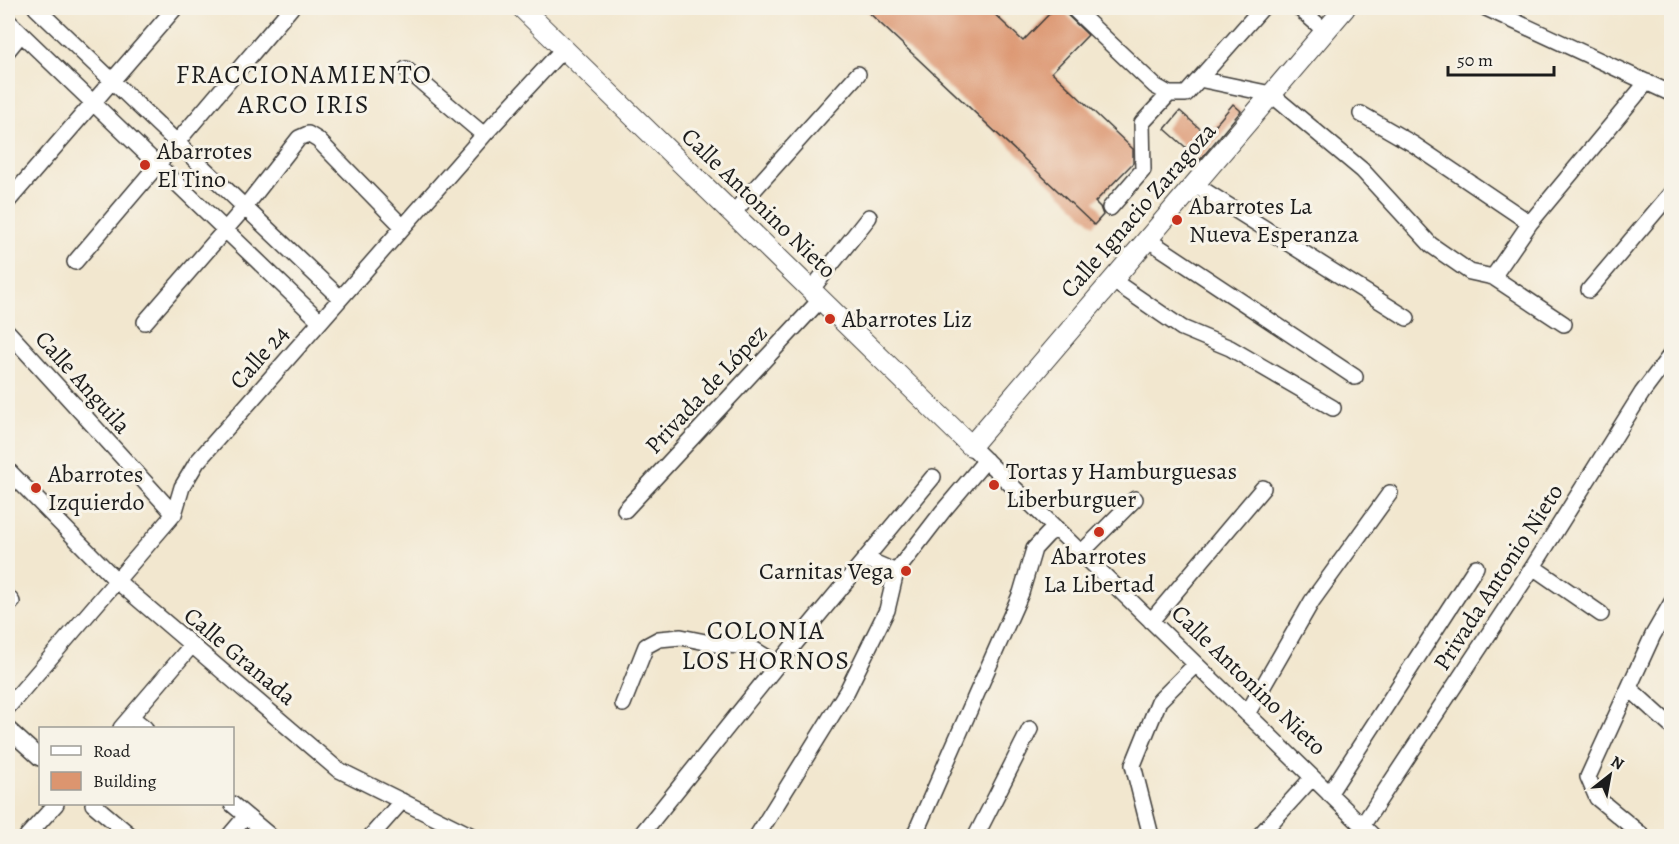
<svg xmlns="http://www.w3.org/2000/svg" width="1679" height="844" font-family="Alegreya,serif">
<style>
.building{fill:#dc956f}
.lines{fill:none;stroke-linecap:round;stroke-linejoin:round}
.minor-casing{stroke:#3c3a37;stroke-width:18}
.major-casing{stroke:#3c3a37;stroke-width:22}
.minor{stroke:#fff;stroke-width:15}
.major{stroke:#fff;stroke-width:20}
.poi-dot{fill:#c8321e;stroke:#f7f3e8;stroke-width:2}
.labels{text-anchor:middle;stroke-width:6;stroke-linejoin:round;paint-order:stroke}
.poi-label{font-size:24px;fill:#1c1c1c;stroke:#f7f3e8;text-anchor:start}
.street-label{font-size:24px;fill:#1c1c1c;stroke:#f7f3e8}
.neighbourhood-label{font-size:26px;letter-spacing:1.5px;fill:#1c1c1c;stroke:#f7f3e8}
</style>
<rect width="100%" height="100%" fill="#f7f3e8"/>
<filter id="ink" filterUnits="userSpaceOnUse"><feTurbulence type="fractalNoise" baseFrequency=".0167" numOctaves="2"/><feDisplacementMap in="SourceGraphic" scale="12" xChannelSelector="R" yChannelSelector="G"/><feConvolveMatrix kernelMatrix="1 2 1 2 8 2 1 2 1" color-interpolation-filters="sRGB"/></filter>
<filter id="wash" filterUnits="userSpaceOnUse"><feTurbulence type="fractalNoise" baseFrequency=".008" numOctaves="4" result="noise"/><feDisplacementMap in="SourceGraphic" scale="24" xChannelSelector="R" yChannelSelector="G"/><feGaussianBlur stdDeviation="1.35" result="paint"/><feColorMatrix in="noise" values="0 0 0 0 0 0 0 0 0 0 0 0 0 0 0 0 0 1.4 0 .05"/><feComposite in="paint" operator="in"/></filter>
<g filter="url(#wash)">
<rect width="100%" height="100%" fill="#f2e7cf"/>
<g id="blocks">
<!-- building -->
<path class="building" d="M864 8H988L1023 41 1055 8H1060L1088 35 1052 72 1133 149V163L1095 202 1100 207 1103 215 1094 225Z
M1233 104 1241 111 1200 160 1165 129 1180 111 1207 135Z"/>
</g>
</g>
<g filter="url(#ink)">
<use href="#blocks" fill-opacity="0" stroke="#3c3a37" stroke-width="1.5"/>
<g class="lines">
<!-- minor casing -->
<g class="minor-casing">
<path id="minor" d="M36 8 340 298
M1073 8 1155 86 1169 94H1186L1262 8
M1299 8 1325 31
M1486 8 1672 94
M8 21 320 321
M8 50 21 34
M406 69 484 135
M1199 79 1271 94 1362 170 1431 245 1470 272 1493 277 1564 324
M1361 114 1413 144 1530 223
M1194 184 1407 318
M8 201 175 8
M1110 208 1143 170 1142 123 1169 94
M733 213 858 74
M1147 239 1355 377
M75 262 291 8
M1493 277 1530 223 1647 82
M1112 280 1182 328 1230 348 1333 408
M811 290 869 217
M1589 290 1672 192
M145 322 245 207 299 138 308 134 318 140 403 227
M8 332 174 514
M971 446 1373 836
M8 470 117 581 337 769 472 836
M625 510 821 299
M1081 553 1135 499
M866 559 896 572
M1533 567 1601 614
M8 597 12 602
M1151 621 1263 488
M1629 688 1672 727
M623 704 646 646 659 639 681 637 720 645 748 646 778 664
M8 707 174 514 182 487 197 462 484 135 564 48
M1247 714 1312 601 1390 493
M131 717 145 728
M121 728 192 645
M8 729 40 758
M1329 794 1476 567
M93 804 131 836
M232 804 269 835
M1362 826 1533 567 1642 393 1672 353
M27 836 56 804
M229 836 246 816
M371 836 402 801
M640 836 778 664 933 477
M757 836 847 691 887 610 896 572 943 511 986 460
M914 836 1021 593 1034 549 1048 534 1057 529
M976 836 1030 729
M1151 836 1133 765 1159 701 1196 664
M1259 836 1312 778
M1643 836 1597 798 1588 777 1653 635 1672 602"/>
</g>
<!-- major casing -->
<g class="major-casing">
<path id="major" d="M522 8 971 446 1345 8"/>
</g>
<!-- minor -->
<use href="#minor" class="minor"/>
<!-- major -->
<use href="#major" class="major"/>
</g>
</g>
<!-- markers -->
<g class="poi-dot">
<circle cx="145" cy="165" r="6"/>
<circle cx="1177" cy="220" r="6"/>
<circle cx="830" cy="319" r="6"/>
<circle cx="994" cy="485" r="6"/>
<circle cx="36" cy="488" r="6"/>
<circle cx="1099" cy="532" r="6"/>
<circle cx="906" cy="571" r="6"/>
</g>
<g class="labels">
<!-- poi labels -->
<g class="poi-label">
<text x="157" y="159">Abarrotes<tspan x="157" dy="28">El Tino</tspan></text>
<text x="1189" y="214">Abarrotes La<tspan x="1189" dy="28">Nueva Esperanza</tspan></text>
<text x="842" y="327">Abarrotes Liz</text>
<text x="1006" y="479">Tortas y Hamburguesas<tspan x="1006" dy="28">Liberburguer</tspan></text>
<text x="48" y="482">Abarrotes<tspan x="48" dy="28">Izquierdo</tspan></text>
<text x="1099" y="564" text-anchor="middle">Abarrotes<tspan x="1099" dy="28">La Libertad</tspan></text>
<text x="894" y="579" text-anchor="end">Carnitas Vega</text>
</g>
<!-- street labels -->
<g class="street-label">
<text transform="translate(759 203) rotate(44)" y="8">Calle Antonino Nieto</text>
<text transform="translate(1138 210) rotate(-49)" y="8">Calle Ignacio Zaragoza</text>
<text transform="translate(259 357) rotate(-49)" y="8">Calle 24</text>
<text transform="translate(83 382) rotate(48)" y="8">Calle Anguila</text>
<text transform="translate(706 389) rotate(-47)" y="8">Privada de López</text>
<text transform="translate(1498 577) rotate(-57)" y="8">Privada Antonio Nieto</text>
<text transform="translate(240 656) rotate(40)" y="8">Calle Granada</text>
<text transform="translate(1249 680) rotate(44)" y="8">Calle Antonino Nieto</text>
</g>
<!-- neighbourhood labels -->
<g class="neighbourhood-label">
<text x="304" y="83">FRACCIONAMIENTO<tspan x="304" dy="30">ARCO IRIS</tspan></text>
<text x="766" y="639">COLONIA<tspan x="766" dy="30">LOS HORNOS</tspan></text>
</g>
</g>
<!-- margin -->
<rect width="1679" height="844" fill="none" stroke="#f7f3e8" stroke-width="30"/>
<!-- legend -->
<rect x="39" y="727" width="195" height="78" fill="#f7f3e8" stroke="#9f9d96" stroke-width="1.5"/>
<rect x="51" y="746" width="30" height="9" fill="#ffffff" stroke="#9f9d96" stroke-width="1.5"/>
<text x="93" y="757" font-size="18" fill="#1c1c1c">Road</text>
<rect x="51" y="772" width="30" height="18" fill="#dc956f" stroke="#9f9d96" stroke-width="1.5"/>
<text x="93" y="787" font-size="18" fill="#1c1c1c">Building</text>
<!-- north arrow -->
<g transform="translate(1610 775) rotate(31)" stroke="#f7f3e8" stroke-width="4.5" paint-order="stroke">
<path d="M0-4.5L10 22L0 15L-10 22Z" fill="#1c1c1c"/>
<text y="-9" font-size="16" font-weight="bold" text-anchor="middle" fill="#1c1c1c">N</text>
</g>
<!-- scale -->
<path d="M1448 66v9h106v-9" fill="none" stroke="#1c1c1c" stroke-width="3"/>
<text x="1457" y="66" font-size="18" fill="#1c1c1c" stroke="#f7f3e8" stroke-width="4.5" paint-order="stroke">50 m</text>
</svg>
